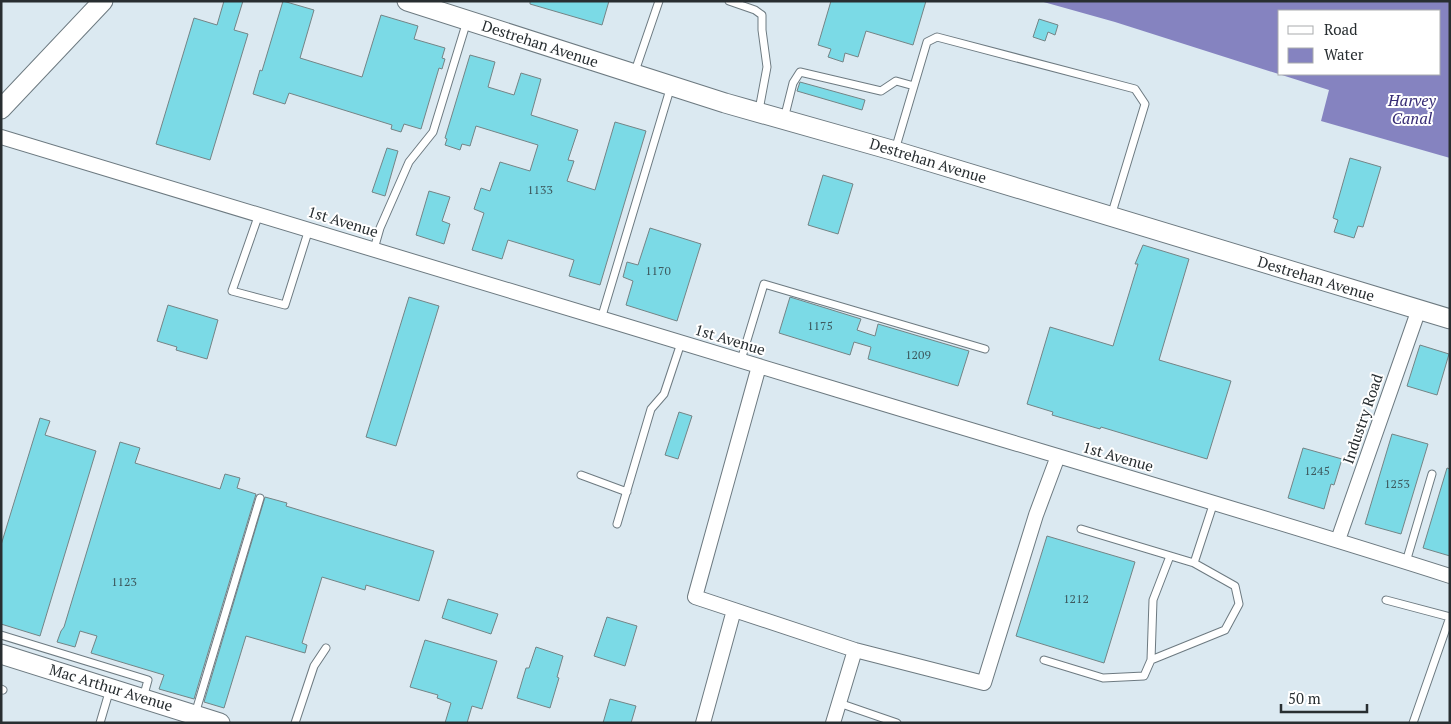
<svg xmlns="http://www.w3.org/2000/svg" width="1451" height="724" font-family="'PT Serif',serif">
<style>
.water{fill:#8583c0;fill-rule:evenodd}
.building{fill:#7bdae6;stroke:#748486}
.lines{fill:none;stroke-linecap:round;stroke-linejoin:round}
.lane-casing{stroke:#6d7a81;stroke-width:9}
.street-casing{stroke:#6d7a81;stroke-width:16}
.secondary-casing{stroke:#6d7a81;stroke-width:21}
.lane{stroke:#fff;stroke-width:7}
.street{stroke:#fff;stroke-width:14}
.secondary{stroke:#fff;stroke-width:19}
.labels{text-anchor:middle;stroke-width:4;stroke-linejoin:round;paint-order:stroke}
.number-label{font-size:12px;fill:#3d595e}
.street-label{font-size:15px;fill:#282e31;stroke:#fff}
.water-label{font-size:16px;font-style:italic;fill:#372c76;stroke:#fff}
</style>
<rect width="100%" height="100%" fill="#dbe9f1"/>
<!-- water -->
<path class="water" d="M1040 1H1450V158L1321 121 1329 90 1115 22ZM1280 11H1440V74H1280Z"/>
<!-- building -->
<path class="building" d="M224 1H243L234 30 248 34 210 160 156 144 194 18 217 25Z
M283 1 314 10 300 58 362 77 381 15 418 26 414 39 445 48 442 58 445 59 442 69 439 68 421 129 404 124 401 132 391 129 392 125 289 93 285 104 253 94 260 70 262 71Z
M530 1H609L602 25 530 4Z
M831 1H926L913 45 866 31 858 57 845 53 843 62 828 57 831 49 818 45Z
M1039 19 1058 25 1055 35 1048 32 1045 41 1033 37Z
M470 55 495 62 488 87 514 95 521 73 541 79 531 115 578 130 568 160 574 161 567 181 595 190 615 122 646 131 600 285 569 276 574 260 508 240 502 259 472 250 484 213 474 209 481 188 490 191 500 162 530 171 538 145 476 126 470 146 462 144 460 150 445 145 447 139 445 138Z
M800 82 865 100 862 110 797 91Z
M387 148 398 151 385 196 372 192Z
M1350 158 1381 167 1363 227 1358 226 1354 238 1334 232 1338 220 1333 218Z
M823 175 853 184 838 234 808 225Z
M429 191 450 197 442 221 450 224 444 244 416 235Z
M650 228 701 244 677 321 626 305 633 281 623 277 627 262 638 265Z
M1143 245 1189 259 1159 360 1231 381 1207 459 1101 427 1100 429 1052 415 1053 412 1027 404 1050 327 1113 346 1138 264H1135Z
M409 297 439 306 396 446 366 437Z
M790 297 861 319 857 330 875 336 878 324 969 351 958 386 868 359 871 347 854 342 850 355 779 333Z
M168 305 218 320 207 359 176 350 177 347 157 341Z
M1420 345 1449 354 1437 395 1407 386Z
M679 412 692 416 678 459 665 455Z
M40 418 50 421 45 435 96 451 40 636 1 624V545Z
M1392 434 1428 444 1401 534 1365 524Z
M120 442 140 448 135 463 220 489 225 474 240 478 237 488 256 494 194 699 159 689 164 675 91 653 97 636 80 631 75 647 57 642 61 631 64 627Z
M1303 448 1342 459 1334 485 1331 484 1324 509 1288 498Z
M1447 468 1450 469V556L1423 548Z
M265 497 287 503 286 506 434 551 419 601 366 585 365 590 322 577 302 643 307 645 305 653 246 636 224 708 204 702Z
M1047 536 1135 562 1104 663 1016 636Z
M448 599 498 614 491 634 442 618Z
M607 617 637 626 625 666 594 656Z
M425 640 497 661 482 709 472 706 467 723H445L451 703 437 698 438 695 410 687Z
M536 647 563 656 557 677 559 678 550 708 517 698 526 668H529Z
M610 699 636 706 631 723H603Z"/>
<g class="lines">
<!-- lane casing -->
<g class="lane-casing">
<path id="lane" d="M729 1 755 10 762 15V30L767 67 759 110
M634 74 659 1
M784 119 793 83 800 72 881 91 896 81 914 86
M895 150 927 42 937 37 1135 89 1145 104 1111 216
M259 214 232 291 285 305 309 229
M374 249 380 228 409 162 433 132 467 21
M601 319 671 86
M741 360 764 284 985 349
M581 475 627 492
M617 524 651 409 664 394 681 343
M1081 529 1194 563 1214 502
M1406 562 1432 474
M1386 600 1450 617
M1 635 148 680 143 698
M1044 660 1103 678 1144 676 1151 660 1153 600 1170 556
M1151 660 1225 630 1239 604 1235 586 1194 563
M1 689 3 690
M839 703 897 723
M195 714 260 498
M100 723 110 689
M295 723 314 666 326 648
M1413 723 1450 617"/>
</g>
<!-- street casing -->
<g class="street-casing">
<path id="street" d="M1 137C281 220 559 306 838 390 1042 452 1247 511 1450 576
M759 366 695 597 855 650 984 683 1036 515 1058 456
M1338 540 1419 309
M703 723 734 610
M833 723 855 650"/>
</g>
<!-- secondary casing -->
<g class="secondary-casing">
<path id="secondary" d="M407 1 725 103 895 151 1450 319
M1 109 103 1
M1 654 220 723"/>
</g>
<!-- lane -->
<use href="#lane" class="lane"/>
<!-- street -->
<use href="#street" class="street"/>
<!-- secondary -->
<use href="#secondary" class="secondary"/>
</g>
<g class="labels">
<!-- number labels -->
<g class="number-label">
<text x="540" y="194">1133</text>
<text x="658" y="275">1170</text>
<text x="820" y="330">1175</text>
<text x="918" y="359">1209</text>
<text x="1317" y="475">1245</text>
<text x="1397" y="488">1253</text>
<text x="124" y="586">1123</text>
<text x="1076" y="603">1212</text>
</g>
<!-- street labels -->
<g class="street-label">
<text transform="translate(540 44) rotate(18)" y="5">Destrehan Avenue</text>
<text transform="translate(928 161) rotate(17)" y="5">Destrehan Avenue</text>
<text transform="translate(343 222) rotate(17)" y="5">1st Avenue</text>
<text transform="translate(1316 279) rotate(17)" y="5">Destrehan Avenue</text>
<text transform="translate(730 340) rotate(17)" y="5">1st Avenue</text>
<text transform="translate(1363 419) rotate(-71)" y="5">Industry Road</text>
<text transform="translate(1118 457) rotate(16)" y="5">1st Avenue</text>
<text transform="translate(111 688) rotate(17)" y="5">Mac Arthur Avenue</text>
</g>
<!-- water labels -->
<g class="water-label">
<text x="1412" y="106">Harvey<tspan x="1412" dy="18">Canal</tspan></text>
</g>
</g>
<!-- border -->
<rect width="1451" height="724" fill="none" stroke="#282e31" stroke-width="5"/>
<!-- legend -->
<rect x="1278" y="10" width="162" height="65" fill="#ffffff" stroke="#a9abad"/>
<rect x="1288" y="26" width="25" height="8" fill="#ffffff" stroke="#a9abad"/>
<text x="1324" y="35" font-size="15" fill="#282e31">Road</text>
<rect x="1288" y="48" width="25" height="15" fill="#8583c0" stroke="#a9abad"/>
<text x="1324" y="60" font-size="15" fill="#282e31">Water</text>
<!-- scale -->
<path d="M1281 704v8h86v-8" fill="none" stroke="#282e31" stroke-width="2.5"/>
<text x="1288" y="704" font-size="15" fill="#282e31" stroke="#ffffff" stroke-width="4" paint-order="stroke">50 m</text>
</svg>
